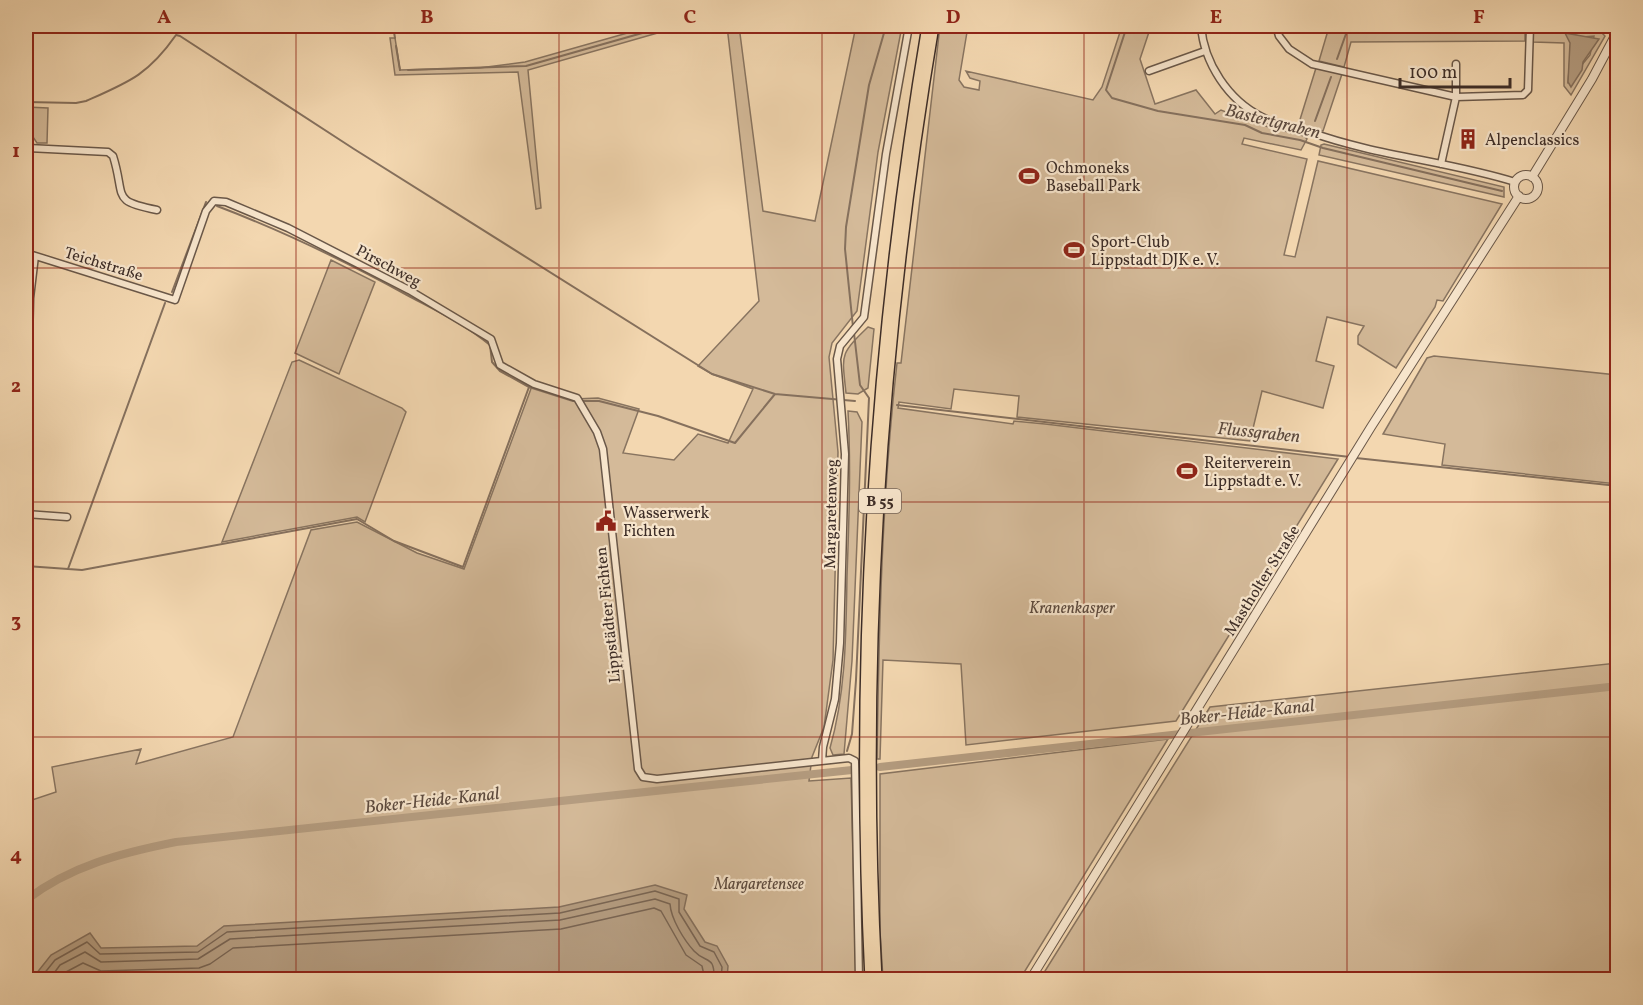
<svg xmlns="http://www.w3.org/2000/svg" width="1643" height="1005" font-family="Vollkorn,serif">
<style>
.green{fill:#d4ba99;stroke:#887460;stroke-width:1.5;fill-rule:evenodd}
.water{fill:#b59d81;stroke:#85705d;stroke-width:1.5}
.lines{fill:none;stroke-linecap:round;stroke-linejoin:round}
.shore{stroke:#796554;stroke-width:1.5}
.stream{stroke:#85705d;stroke-width:2}
.canal{stroke:#b59d81;stroke-width:8}
.minor-casing{stroke:#6a5849;stroke-width:9}
.tertiary-casing{stroke:#6a5849;stroke-width:10}
.primary-casing{stroke:#3d2d27;stroke-width:12}
.minor{stroke:#f7e5cc;stroke-width:6}
.tertiary{stroke:#f7e5cc;stroke-width:8}
.primary{stroke:#f3d7b0;stroke-width:9}
.grid{fill:none;stroke:#8f2418;stroke-width:1.5;stroke-opacity:0.55}
.labels{text-anchor:middle;stroke-width:4.5;stroke-linejoin:round;paint-order:stroke}
.shield{fill:#f7e5cc;stroke:#756458;stroke-width:1.5}
.shield-label{font-size:15px;font-weight:bold;fill:#3d2d27}
.poi-label{font-size:16px;fill:#3d2d27;stroke:#f7e5cc;text-anchor:start}
.street-label{font-size:16px;fill:#3d2d27;stroke:#f7e5cc}
.park-label{font-size:16px;font-style:italic;fill:#5b493e;stroke:#f7e5cc}
.water-label{font-size:18px;font-style:italic;fill:#5b493e;stroke:#f7e5cc}
.neatline{fill:none;stroke:#8f2418;stroke-width:2}
.grid-label{font-size:20px;text-anchor:middle;font-weight:bold;fill:#8f2418}
</style>
<rect width="100%" height="100%" fill="#f3d7b0"/>
<filter id="stains"><feTurbulence type="fractalNoise" baseFrequency=".00333" numOctaves="4"/><feColorMatrix values="0 0 0 0 .2 0 0 0 0 .09 0 0 0 0 .02 0 0 0 .5 -.17"/></filter>
<radialGradient id="worn" r=".72"><stop offset=".6" stop-color="#630" stop-opacity="0"/><stop offset="1" stop-color="#630" stop-opacity=".3"/></radialGradient>
<!-- green -->
<path class="green" d="M652 26H682L528 70 541 208 536 209 518 72 395 75 390 38H395L400 70 479 68 525 62Z
M727 26H739L763 211 815 221 856 26H902L878 152 857 311 832 343 829 357 838 452 833 660 824 727 812 757 809 781 851 778 856 979H26V802L56 792 52 767 141 749 136 764 233 737 311 530 357 522 417 553 464 569 532 386 574 399 598 398 639 409 623 453 674 460 698 434 728 443 753 389 712 374 698 366 759 301Z
M940 26H968L959 80 964 87 979 90 980 81 970 78 966 71 1093 100 1102 87 1122 26H1151L1140 59 1155 104 1196 90 1215 114 1221 110 1257 124 1304 136 1307 139 1301 150 1244 138 1242 144 1307 159 1284 255 1295 257 1318 161 1502 204 1443 301 1437 300 1435 307 1396 368 1358 344V336L1364 326 1327 317 1316 361 1334 366 1323 408 1262 391 1250 441 1017 417 1019 396 954 389 951 409 899 402 898 408 1013 424 1014 421 1045 424 1338 459 1176 721 966 745 961 664 883 660 880 759H877C879 627 882 495 897 363H901Z
M1324 26 1525 29V41L1351 42 1344 67 1319 61 1329 27Z
M1533 32 1602 33 1605 36 1571 95 1564 86V43L1533 42ZM1572 34 1582 37 1594 36 1590 55 1568 82Z
M1316 68 1342 74 1323 131 1298 126Z
M26 107 48 108 47 143H37L29 131H26Z
M1324 144 1504 187V197L1319 155 1321 145Z
M331 260 375 282 339 374 295 353Z
M868 327 874 329 868 388 858 394 846 393C842 354 839 355 868 327Z
M1434 356 1617 375V484L1442 465 1445 444 1383 434 1427 358Z
M299 360 402 408 406 412 365 522 357 517 222 542 292 362Z
M848 411 857 412 862 422 852 661 844 754 833 755 830 748C846 692 846 634 847 576 849 521 851 466 848 411Z
M1617 663V979H1040L1210 707Z
M1168 739 1020 979H883L880 931V774Z"/>
<!-- water -->
<path class="water" d="M1565 33 1599 39 1583 62 1582 70 1571 87 1568 82 1570 43Z
M655 885 687 895 684 909 705 942 717 946 728 966 727 979H32L51 955 90 933 101 948 197 946 224 926 559 907Z"/>
<g class="lines">
<!-- shore -->
<path class="shore" d="M39 980 55 960 87 942 100 954 198 952 227 932 560 913 655 891 679 899V912L700 946 714 952 722 967 721 980
M49 980 60 965 85 952 101 962 198 959 230 939 560 920 655 899 670 904C671 919 684 940 694 951 706 964 715 954 714 980
M60 980 66 972 83 963 101 971 199 968 210 964 233 948 561 929 654 908 661 911 686 955 702 966 705 980"/>
<!-- stream -->
<path class="stream" d="M393 26 395 38
M1127 26 1106 90 1112 98 1158 111 1245 125 1262 133 1300 140 1323 148 1502 191
M1540 33H1565
M396 46 400 70
M1337 59 1347 31 1518 33
M408 70 526 66 667 26
M26 102 76 103 86 101C129 82 148 75 176 35L180 36 354 149 712 374 775 394 855 401
M1315 121 1331 77
M217 206C283 231 345 261 407 295 435 310 465 324 490 345L492 362 500 371 529 387 573 401H599L658 416 735 443 775 394
M172 292 206 202
M853 327 845 249 846 227 869 85 886 26
M897 405 1350 457
M1356 458 1618 486
M26 566 82 570 357 519 394 541 463 567 529 387
M68 569 165 303
M847 751 852 734 856 680 869 398 860 385 854 333"/>
<!-- canal -->
<path class="canal" d="M880 767 1618 686
M26 900C70 866 121 853 176 842L852 770"/>
<!-- minor casing -->
<g class="minor-casing">
<path id="minor" d="M1201 26C1204 63 1228 100 1262 117 1277 125 1294 127 1310 132 1376 156 1448 161 1515 182
M1276 26 1279 36 1289 49 1312 64 1456 97 1523 95 1528 90 1530 26
M1149 71 1205 51
M26 140 28 145 26 153
M28 148 108 152 113 156C126 197 110 201 157 210
M1441 164 1456 97V64
M26 253 175 300 206 211 214 201 226 202 288 228 409 290 491 339 500 365 534 384 577 398 597 432 603 449 638 769 643 777 657 779 849 758 855 761 859 980
M26 471 30 298 35 256
M26 514 67 517
M822 761 823 747 835 699 840 643 845 454 837 359 840 346 864 317 886 154 909 26"/>
</g>
<!-- tertiary casing -->
<g class="tertiary-casing">
<path id="tertiary" d="M1514 187a12 12 0 1 1 24 0a12 12 0 1 1-24 0Z
M1532 177 1592 79 1618 30
M1030 980 1371 427 1519 196"/>
</g>
<!-- primary casing -->
<g class="primary-casing">
<path id="primary" d="M870 980C854 660 874 340 927 26
M877 980C860 661 881 340 934 26"/>
</g>
<!-- minor -->
<use href="#minor" class="minor"/>
<!-- tertiary -->
<use href="#tertiary" class="tertiary"/>
<!-- primary -->
<use href="#primary" class="primary"/>
</g>
<!-- grid -->
<path class="grid" d="M296 26V980M559 26V980M822 26V980M1084 26V980M1347 26V980M26 268H1618M26 502H1618M26 737H1618"/>
<!-- icons -->
<defs>
<g id="building-bare" transform="scale(1.62)"><path d="M-4-6H4V6H1V3H-1V6H-4ZM-2.5-4.3h1.7v1.8h-1.7ZM.8-4.3h1.7v1.8H.8ZM-2.5-1h1.7V.8h-1.7ZM.8-1h1.7V.8H.8Z" fill="#8f2418" stroke="#f7e5cc" stroke-width="2.5" paint-order="stroke"/></g>
<g id="stadium-bare" transform="scale(1.62)"><path d="M0-5a6.5 5 0 1 0 0 10a6.5 5 0 1 0 0-10ZM-3.5-1.8h7v3.6h-7Z" fill="#8f2418" stroke="#f7e5cc" stroke-width="2.5" paint-order="stroke"/></g>
<g id="civic-bare" transform="scale(1.62)"><path d="M-.6-6.5H3V-4.5H.6V-3L4-1V1h2V6H-6V1h2V-1L-.6-3ZM-1.2 2.5V6h2.4V2.5Z" fill="#8f2418" stroke="#f7e5cc" stroke-width="2.5" paint-order="stroke"/></g>
</defs>
<g fill-rule="evenodd">
<use href="#building-bare" x="1468" y="139"/>
<use href="#stadium-bare" x="1029" y="176"/>
<use href="#stadium-bare" x="1074" y="250"/>
<use href="#stadium-bare" x="1187" y="471"/>
<use href="#civic-bare" x="606" y="521"/>
</g>
<g class="labels">
<!-- shield labels -->
<rect class="shield" x="859" y="489" width="42" height="24" rx="4.5"/>
<g class="shield-label">
<text x="880" y="506">B 55</text>
</g>
<!-- poi labels -->
<g class="poi-label">
<text x="1485" y="145">Alpenclassics</text>
<text x="1046" y="173">Ochmoneks<tspan x="1046" dy="18">Baseball Park</tspan></text>
<text x="1091" y="247">Sport-Club<tspan x="1091" dy="18">Lippstadt DJK e. V.</tspan></text>
<text x="1204" y="468">Reiterverein<tspan x="1204" dy="18">Lippstadt e. V.</tspan></text>
<text x="623" y="518">Wasserwerk<tspan x="623" dy="18">Fichten</tspan></text>
</g>
<!-- street labels -->
<g class="street-label">
<text transform="translate(104 263) rotate(17)" y="6">Teichstraße</text>
<text transform="translate(389 265) rotate(28)" y="6">Pirschweg</text>
<text transform="translate(830 514) rotate(-89)" y="6">Margaretenweg</text>
<text transform="translate(1261 580) rotate(-58)" y="6">Mastholter Straße</text>
<text transform="translate(607 615) rotate(-96)" y="6">Lippstädter Fichten</text>
</g>
<!-- park labels -->
<g class="park-label">
<text x="1072" y="613">Kranenkasper</text>
<text x="759" y="889">Margaretensee</text>
</g>
<!-- water labels -->
<g class="water-label">
<text transform="translate(1273 121) rotate(14)" y="6">Bastertgraben</text>
<text transform="translate(1259 432) rotate(6)" y="6">Flussgraben</text>
<text transform="translate(1247 712) rotate(-6)" y="6">Boker-Heide-Kanal</text>
<text transform="translate(432 800) rotate(-6)" y="6">Boker-Heide-Kanal</text>
</g>
</g>
<!-- margin -->
<rect width="1643" height="1005" fill="none" stroke="#f3d7b0" stroke-width="66"/>
<!-- scale -->
<path d="M1400 78v9h110v-9" fill="none" stroke="#3d2d27" stroke-width="3"/>
<text x="1409" y="78" font-size="18" fill="#3d2d27" stroke="#f7e5cc" stroke-width="4.5" paint-order="stroke">100 m</text>
<rect x="33" y="33" width="1577" height="939" class="neatline"/>
<g class="grid-label">
<text x="164" y="23">A</text>
<text x="427" y="23">B</text>
<text x="690" y="23">C</text>
<text x="953" y="23">D</text>
<text x="1216" y="23">E</text>
<text x="1479" y="23">F</text>
<text x="16" y="157">1</text>
<text x="16" y="392">2</text>
<text x="16" y="627">3</text>
<text x="16" y="861">4</text>
</g>
<rect width="100%" height="100%" filter="url(#stains)"/>
<rect width="100%" height="100%" fill="url(#worn)"/>
</svg>
